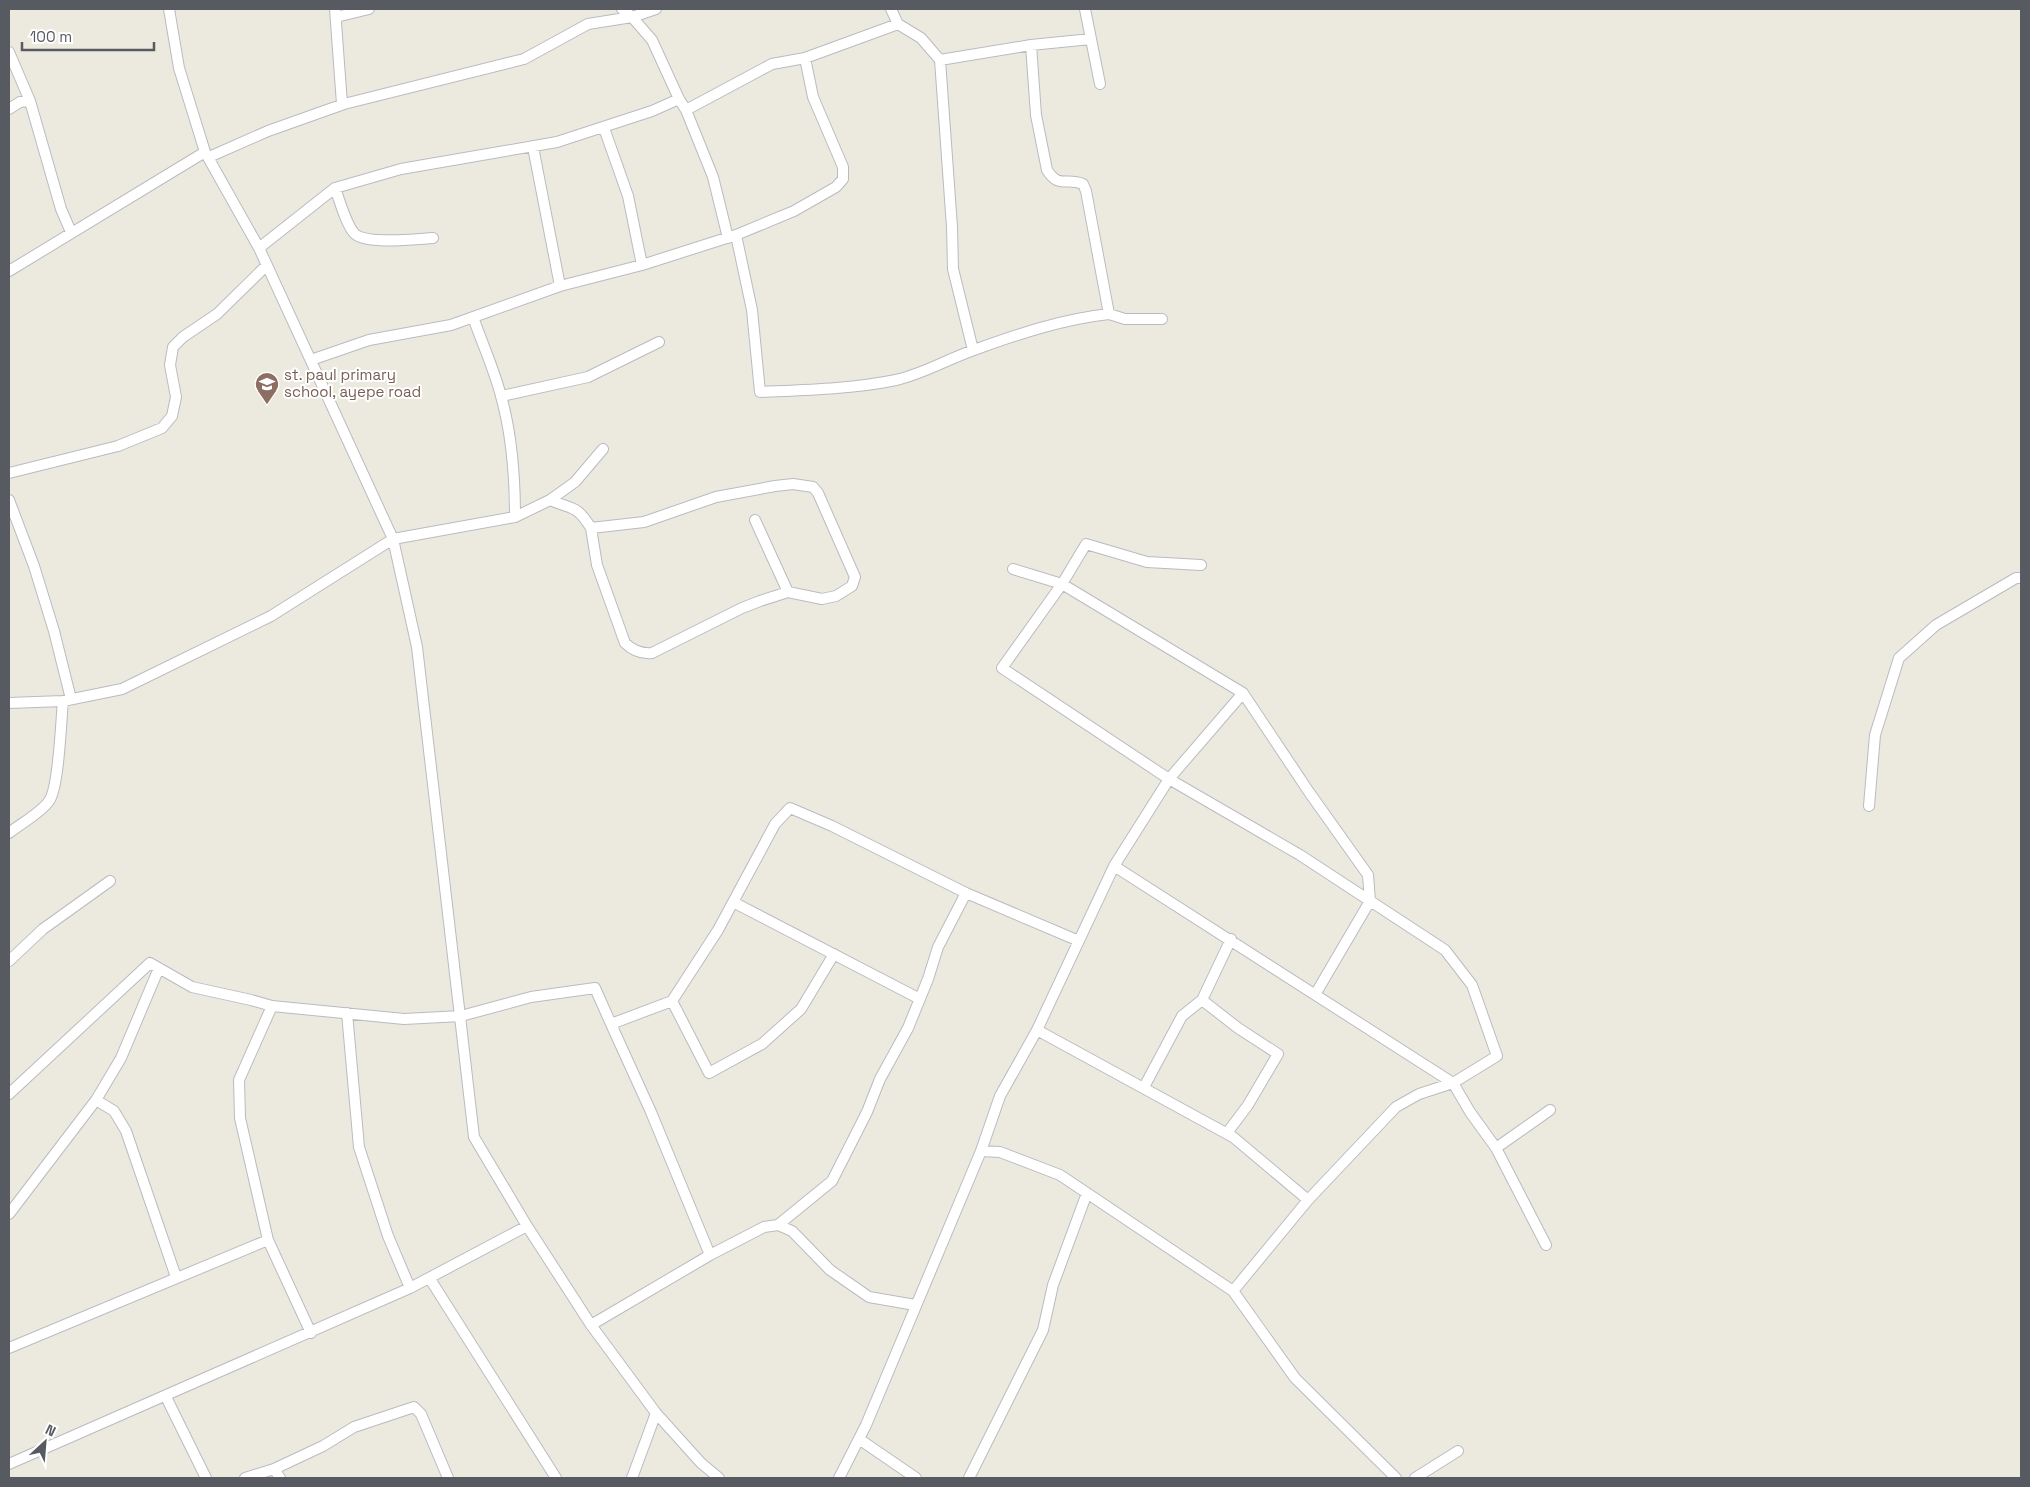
<svg xmlns="http://www.w3.org/2000/svg" width="2030" height="1487" font-family="'Space Grotesk',sans-serif">
<style>
.lines{fill:none;stroke-linecap:round;stroke-linejoin:round}
.street-casing{stroke:#babbc2;stroke-width:12}
.street{stroke:#fff;stroke-width:10}
.labels{text-anchor:middle;stroke-width:4;stroke-linejoin:round;paint-order:stroke}
.education-label{font-size:15px;fill:#785e54;stroke:#fff;text-anchor:start}
</style>
<rect width="100%" height="100%" fill="#eceade"/>
<g class="lines">
<!-- street casing -->
<g class="street-casing">
<path id="street" d="M169 9 179 68 205 152 259 248 393 539 417 647 474 1137 527 1226 591 1325 656 1413 701 1463 719 1478
M335 9 342 104
M622 9 632 17 652 40 679 99 686 110 713 177 728 238
M891 9 898 24 921 38 940 60 952 227 953 269 973 350
M1085 9 1100 84
M336 17 369 9
M9 52 30 101 61 209 71 232
M940 60 1031 45 1091 39
M9 109 20 102 30 101
M686 110 772 64 805 58 898 24
M604 128 628 196 642 265
M533 147 560 286
M209 157 268 131 344 104 524 59 588 24 632 17 656 9
M335 188C339 199 347 227 355 234 368 245 416 239 433 238
M736 235 752 310 760 392C805 390 852 389 896 380 923 374 948 359 974 350 1018 334 1063 319 1109 314L1086 191 1083 184C1066 177 1059 189 1047 170L1036 115 1031 45
M259 248 335 188 401 169 557 142 652 111 679 99
M9 271 205 152
M1109 314 1125 319H1162
M473 317C482 343 494 369 501 396 512 435 515 477 515 517
M311 360 369 340 451 325 560 286 642 265 736 235 794 211 836 187 843 179V167L813 97 805 58
M502 396 588 377 659 342
M9 473 118 446 162 428 172 416 176 397 170 365 173 347 183 337 217 314 267 265
M793 484 813 487 818 493 855 577 852 586 836 596 822 599 788 592 760 601 742 608 652 653C641 654 633 651 625 643L597 565 591 528 644 522 716 497 775 486Z
M9 500 34 566 54 631 71 699
M550 500C573 510 576 504 591 528
M755 520 788 592
M1201 565 1147 562 1086 544 1062 584 1002 668 1169 779 1300 855 1445 950 1472 985 1497 1056 1453 1083 1419 1094 1396 1107 1308 1200 1233 1291
M1013 569 1062 584 1243 693 1309 792 1368 875 1370 901 1316 993
M9 703 63 701 122 689 271 616 393 539 515 517 550 500 575 482 603 449
M1869 806 1875 735 1899 658 1936 625 2016 578H2021
M9 833C20 824 41 813 49 801 59 788 61 720 63 701
M1114 866 1169 779 1243 693
M733 902 920 999
M9 961 43 929 110 881
M1202 1000 1231 939
M672 1001 709 1073 762 1044 801 1009 834 954
M272 1006 239 1080 240 1118 268 1240 311 1333
M347 1013 359 1147 388 1236 410 1288
M611 1024 651 1112 710 1255
M1037 1030 1233 1137 1308 1200
M1144 1087 1182 1016 1202 1000 1238 1028 1278 1054 1248 1105 1227 1133
M9 1094 150 963 192 987 251 1000 272 1006 404 1019 461 1016 531 997 595 988 611 1024 672 1001 718 930 775 824 790 808 832 826 966 893
M96 1100 114 1111 126 1131 176 1277
M1496 1148 1550 1110
M981 1151 1000 1096 1037 1030 1114 866 1453 1083 1470 1112 1496 1148 1546 1245
M9 1214 96 1100 121 1058 159 968
M778 1225 832 1181 867 1112 880 1079 908 1028 928 979 938 947 966 893 1079 941
M430 1279 556 1478
M591 1325 710 1255 764 1227 778 1225 792 1231 830 1270 869 1297 915 1305
M9 1348 268 1240
M166 1397 206 1478
M859 1439 916 1478
M9 1464 410 1288 527 1226
M274 1469 280 1478
M245 1478 274 1469 323 1446 354 1427 414 1407 421 1414 448 1478
M632 1478 656 1413
M839 1478 866 1425 981 1151 1000 1152 1060 1175 1233 1291 1295 1378 1396 1478
M969 1478 1043 1330 1053 1285 1087 1193
M1415 1478 1458 1451"/>
</g>
<!-- street -->
<use href="#street" class="street"/>
</g>
<!-- icons -->
<defs>
<g id="school-pin" transform="scale(1.25)"><path d="M0 17L-7.5 6A9.5 9.5 0 1 1 7.5 6Z" fill="#8d6e63" stroke="#fff"/><path d="M0-5L7-2L0 1L-7-2ZM-4 1L0 2.5L4 1V4Q0 6-4 4Z" fill="#fff"/></g>
</defs>
<g fill-rule="evenodd">
<use href="#school-pin" x="267" y="384"/>
</g>
<g class="labels">
<!-- education labels -->
<g class="education-label">
<text x="284" y="380">st. paul primary<tspan x="284" dy="17">school, ayepe road</tspan></text>
</g>
</g>
<!-- border -->
<rect width="2030" height="1487" fill="none" stroke="#585a61" stroke-width="20"/>
<!-- north arrow -->
<g transform="translate(45 1442) rotate(26)" stroke="#ffffff" stroke-width="4" paint-order="stroke">
<path d="M0-4L9 19L0 12L-9 19Z" fill="#585a61"/>
<text y="-8" font-size="14" font-weight="bold" text-anchor="middle" fill="#585a61">N</text>
</g>
<!-- scale -->
<path d="M22 42v8h132v-8" fill="none" stroke="#585a61" stroke-width="2.5"/>
<text x="30" y="42" font-size="15" fill="#585a61" stroke="#ffffff" stroke-width="4" paint-order="stroke">100 m</text>
</svg>
